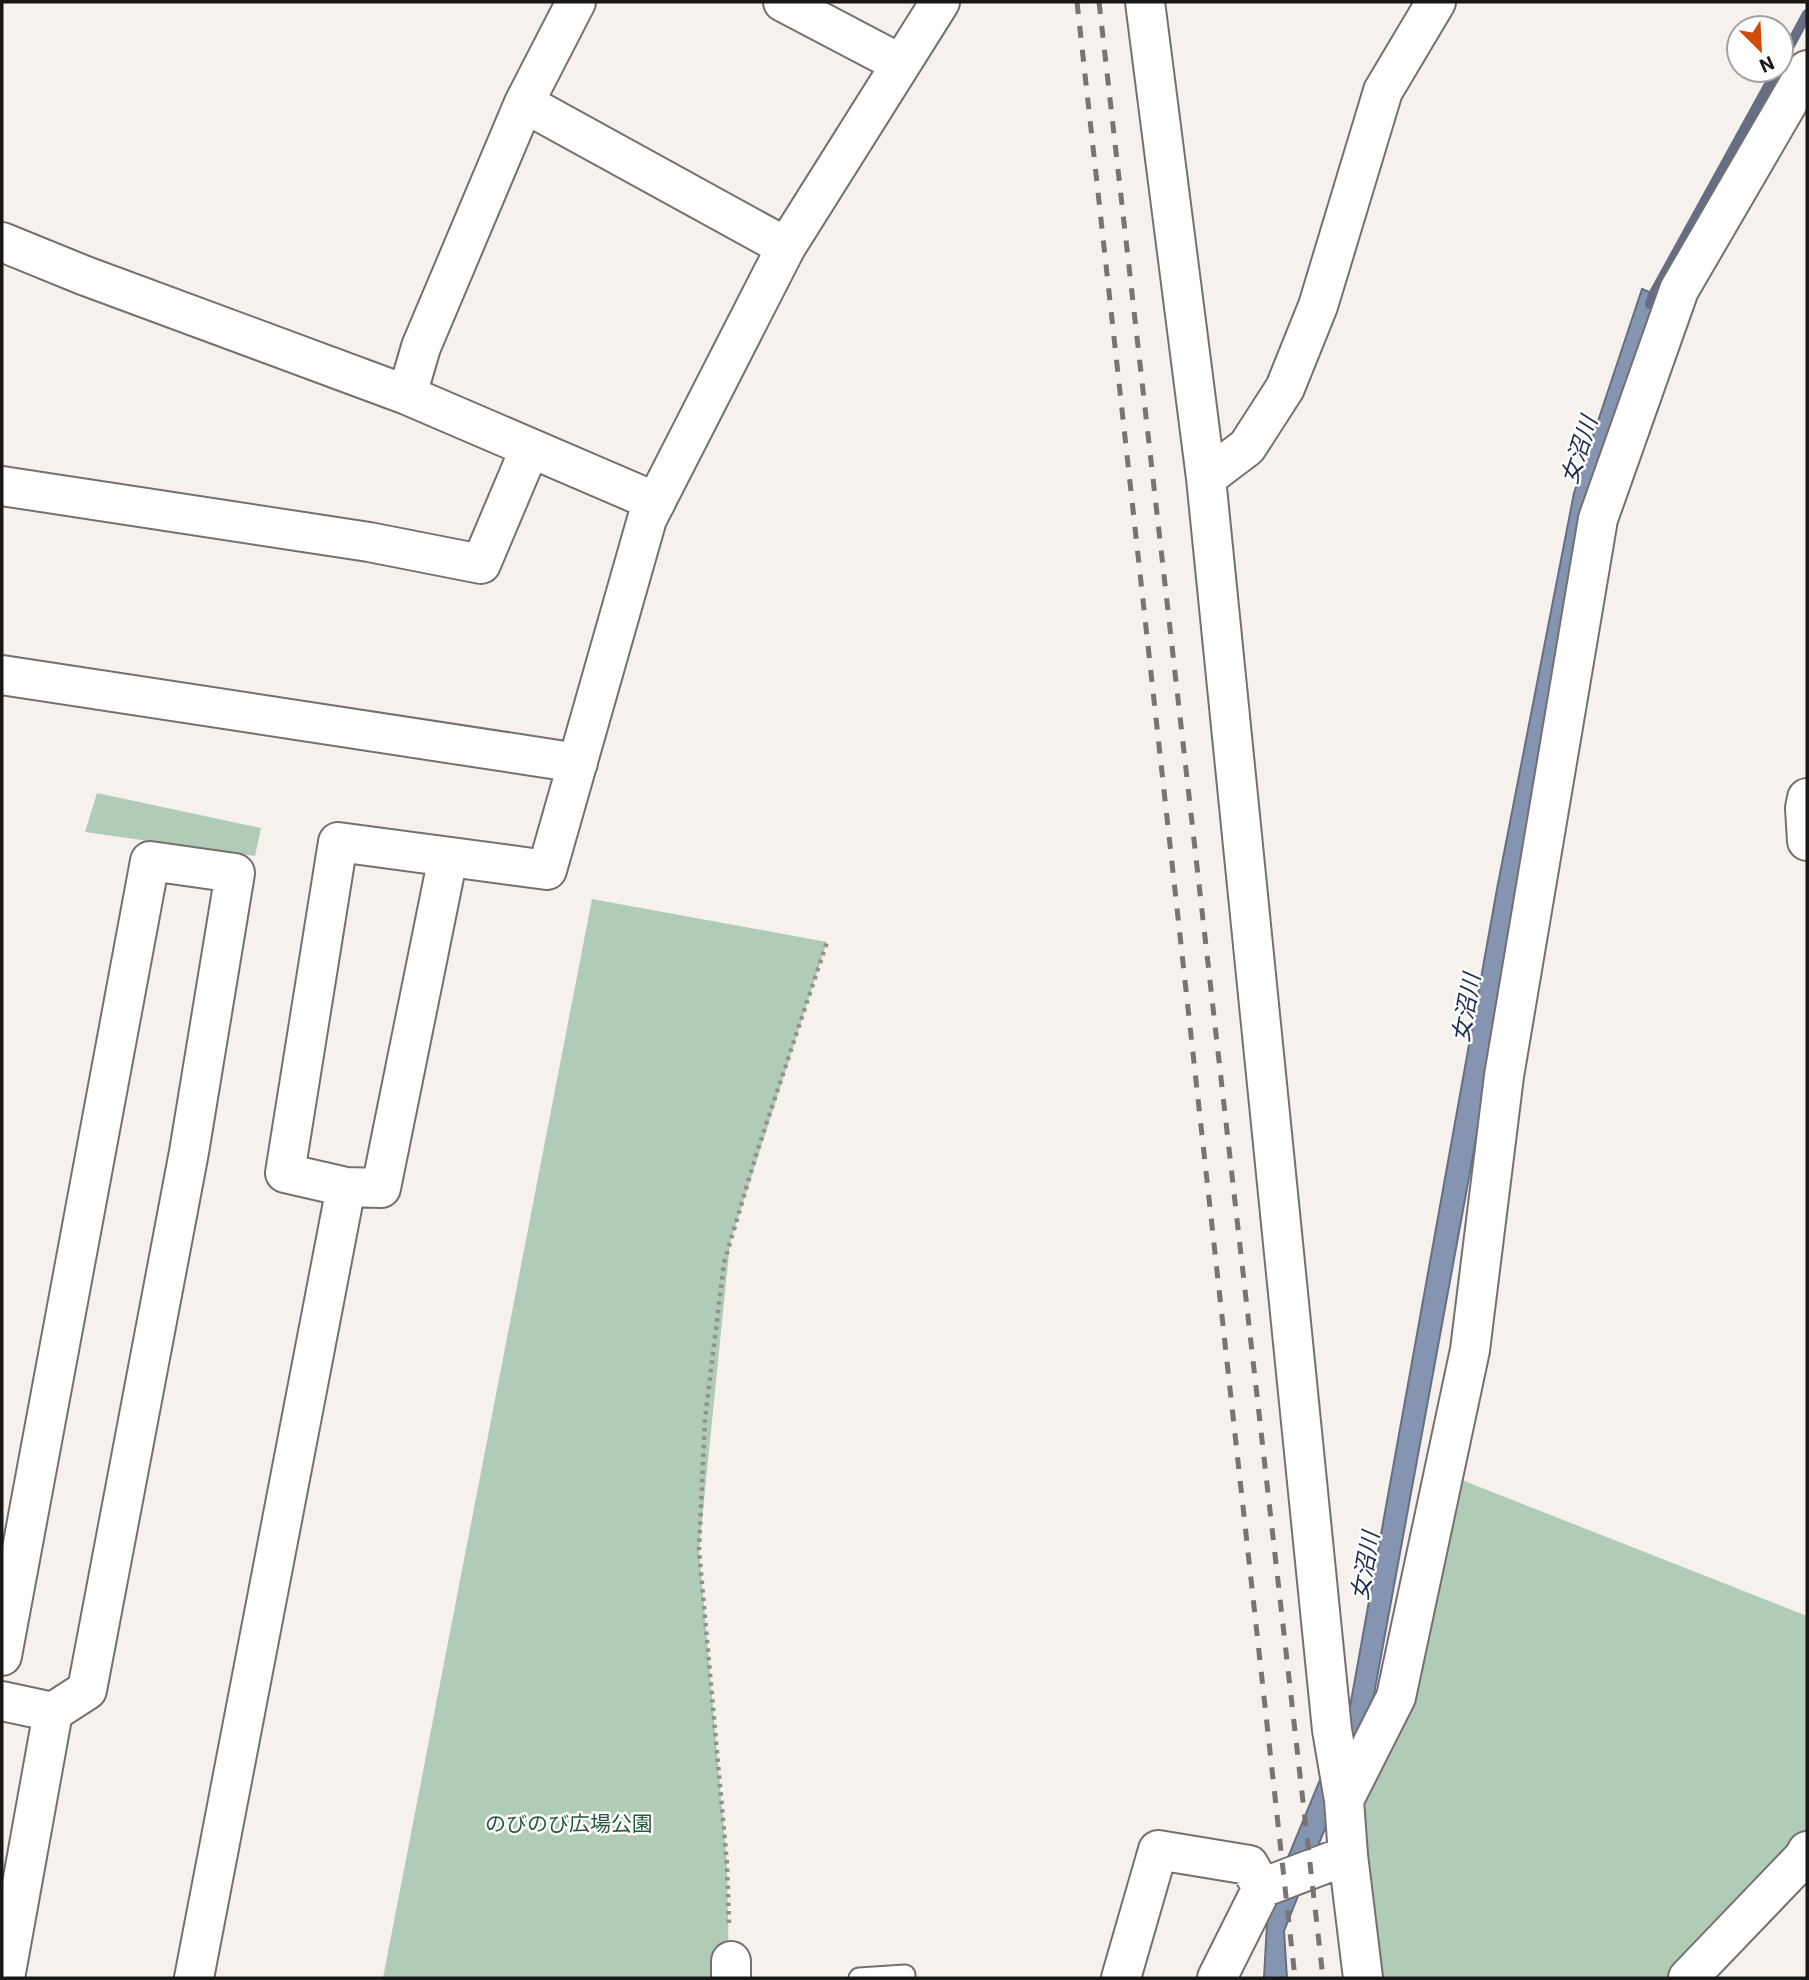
<svg xmlns="http://www.w3.org/2000/svg" width="1809" height="1980" font-family="Roboto,'Noto Sans JP',sans-serif">
<style>
.green{fill:#b0ccb7}
.water{fill:#8594b1;stroke:#656e82;stroke-width:2}
.lines{fill:none;stroke-linecap:round;stroke-linejoin:round}
.stream{stroke:#656e82;stroke-width:10}
.service-casing{stroke:#75706d;stroke-width:23}
.minor-casing{stroke:#75706d;stroke-width:42}
.path{stroke:#938f8d;stroke-width:4.5;stroke-dasharray:3.5 5;stroke-linecap:butt}
.service{stroke:#fff;stroke-width:19}
.minor{stroke:#fff;stroke-width:38}
.rail{stroke:#777472;stroke-width:5;stroke-dasharray:12 12;stroke-linecap:butt}
.labels{text-anchor:middle;stroke-width:5;stroke-linejoin:round;paint-order:stroke}
.park-label{font-size:21px;fill:#265938;stroke:#fff}
.water-label{font-size:23px;font-style:italic;fill:#192a53;stroke:#fff}
</style>
<rect width="100%" height="100%" fill="#f7f1ee"/>
<!-- green -->
<path class="green" d="M97 793 261 828 255 856 85 832Z
M592 899 827 942 730 1243 699 1550 727 1864 729 1978H383Z
M1444 1473 1807 1616V1850L1688 1978H1363L1348 1855Z"/>
<!-- water -->
<path class="water" d="M1642 289 1664 298 1479 1123 1370 1716 1284 1931 1287 1978H1264L1268 1906 1350 1707 1497 889 1574 493Z"/>
<g class="lines">
<!-- stream -->
<path class="stream" d="M1781 62 1807 14
M1650 304 1654 293 1777 70"/>
<!-- service casing -->
<g class="service-casing">
<path id="service" d="M859 1978 905 1975"/>
</g>
<!-- minor casing -->
<g class="minor-casing">
<path id="minor" d="M783 2 901 64
M1145 2 1206 478 1332 1730 1344 1800 1348 1855 1363 1978
M524 103 786 247
M2 242 83 275 407 395 656 502
M407 395 421 347 524 103 576 2
M1206 478 1247 447 1285 388 1318 306 1383 91 1436 2
M2 486 369 542 481 564 530 448
M2 675 578 763
M1807 798 1805 808 1807 841
M346 1187 381 1188 448 857
M2 1656 150 861 235 873 189 1152 87 1690 53 1712 5 1978
M2 1701 53 1712
M1344 1800 1396 1697 1470 1350 1504 1076 1598 519 1679 290 1807 70
M194 1978 346 1187 285 1173 338 842 547 870 647 519 786 247 940 2
M731 1978V1961
M1121 1978 1158 1850 1249 1865 1262 1888
M1217 1978 1262 1888 1348 1855
M1688 1978 1804 1857 1807 1851"/>
</g>
<!-- path -->
<path class="path" d="M729 1923 727 1864 699 1550 705 1419 724 1263 757 1152 827 942"/>
<!-- service -->
<use href="#service" class="service"/>
<!-- minor -->
<use href="#minor" class="minor"/>
<!-- rail -->
<path class="rail" d="M1077 2 1295 1978
M1099 2 1323 1978"/>
</g>
<g class="labels">
<!-- park labels -->
<g class="park-label">
<text x="569" y="1831">のびのび広場公園</text>
</g>
<!-- water labels -->
<g class="water-label">
<text transform="translate(1579 450) rotate(-72)" y="8">女沼川</text>
<text transform="translate(1466 1008) rotate(-80)" y="8">女沼川</text>
<text transform="translate(1365 1566) rotate(-80)" y="8">女沼川</text>
</g>
</g>
<!-- border -->
<rect width="1809" height="1980" fill="none" stroke="#191716" stroke-width="7"/>
<!-- north arrow -->
<g transform="translate(1760 49) rotate(156)"><circle r="33" fill="#ffffff" stroke="#a3a2a2" stroke-width="2"/>
<path d="M0-5L12 26L0 18L-12 26Z" fill="#d14c07"/>
<text y="-10" font-size="19" font-weight="bold" text-anchor="middle" fill="#191716">N</text>
</g>
</svg>
